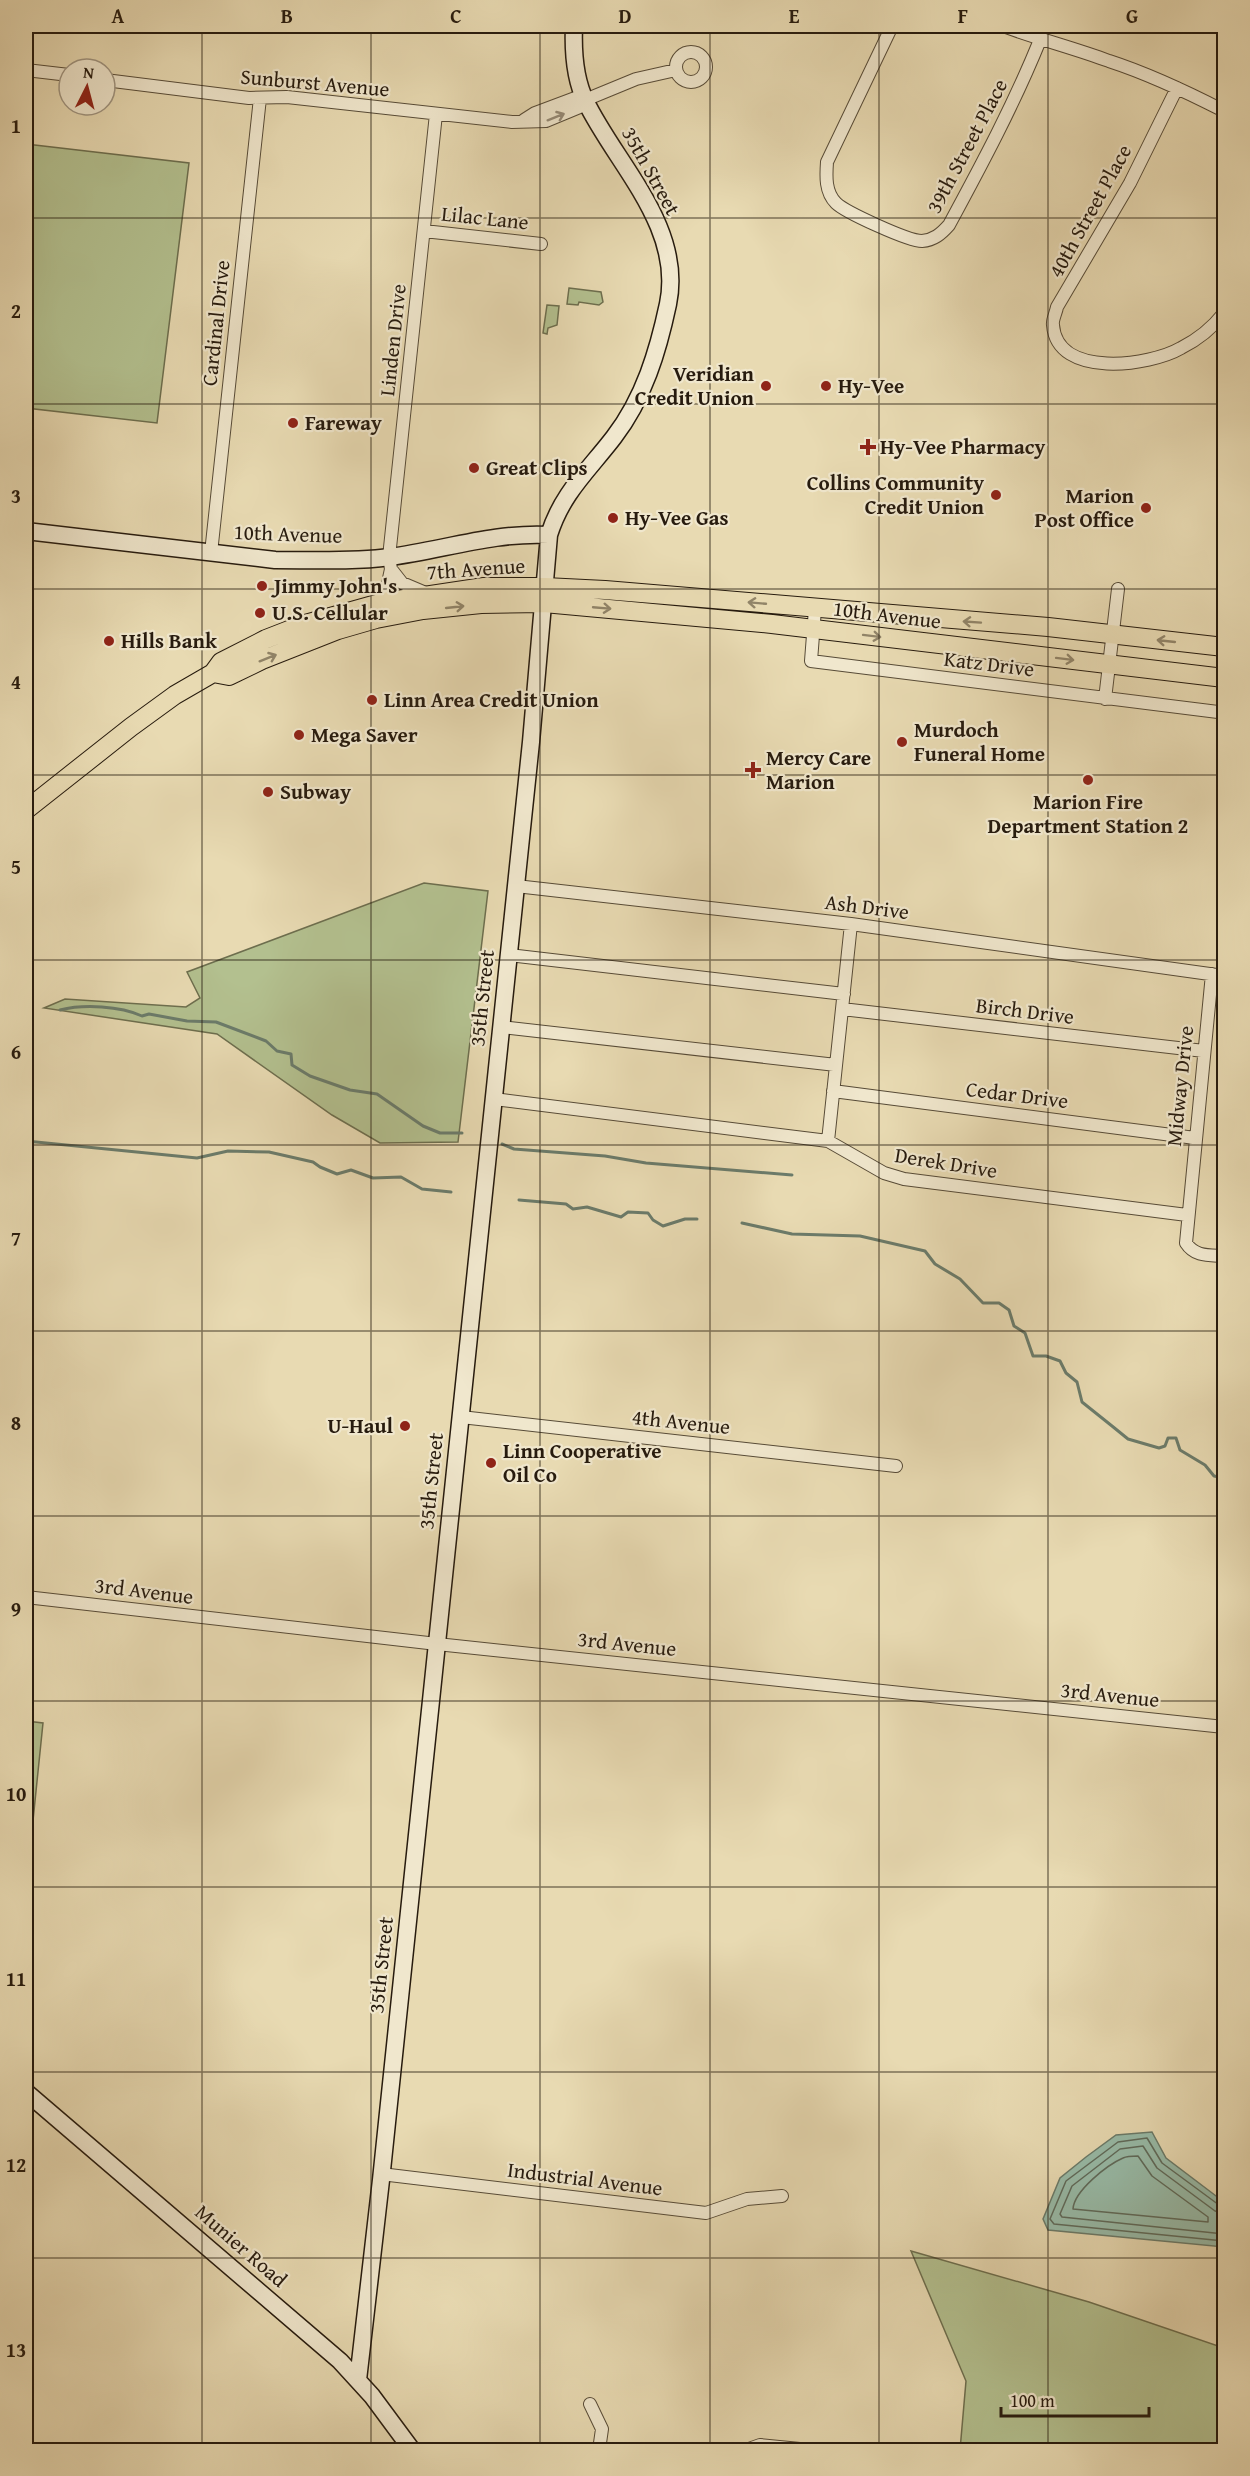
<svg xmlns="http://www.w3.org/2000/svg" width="1250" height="2476" font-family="'Gentium Book Plus',serif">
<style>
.green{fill:#b3c08f;stroke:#6d6e4e;stroke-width:1.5}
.water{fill:#98bba8;stroke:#6b7b6a;stroke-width:1.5}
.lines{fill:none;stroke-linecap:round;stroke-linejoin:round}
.shore{stroke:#606b5b;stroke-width:1.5}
.stream{stroke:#6b7b6a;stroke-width:3}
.street-casing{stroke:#574b37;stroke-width:14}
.secondary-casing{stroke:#271b0e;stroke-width:19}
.primary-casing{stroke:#271b0e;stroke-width:20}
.street{stroke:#f0e7cd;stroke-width:12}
.secondary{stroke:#f0e7cd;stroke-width:16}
.primary{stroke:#e8dab2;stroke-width:18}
.oneway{stroke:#968b77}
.oneway2{stroke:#918468}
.grid{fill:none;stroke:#271b0e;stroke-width:1.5;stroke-opacity:0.55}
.poi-dot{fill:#8f2418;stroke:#f0e7cd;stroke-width:2}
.labels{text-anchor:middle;stroke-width:4.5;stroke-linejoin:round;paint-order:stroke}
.street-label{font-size:21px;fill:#271b0e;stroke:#f0e7cd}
.poi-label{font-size:21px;font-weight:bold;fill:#271b0e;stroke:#f0e7cd;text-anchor:start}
.neatline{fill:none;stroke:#271b0e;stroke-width:2}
.grid-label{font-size:20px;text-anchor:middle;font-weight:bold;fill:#271b0e}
</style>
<rect width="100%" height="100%" fill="#e8dab2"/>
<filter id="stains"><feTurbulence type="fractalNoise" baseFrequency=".00333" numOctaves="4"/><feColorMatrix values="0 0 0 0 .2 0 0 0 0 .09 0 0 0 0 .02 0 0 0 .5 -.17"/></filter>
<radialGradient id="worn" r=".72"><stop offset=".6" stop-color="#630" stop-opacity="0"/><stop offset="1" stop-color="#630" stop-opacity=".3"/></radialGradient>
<!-- green -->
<path class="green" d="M26 144 189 163 157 423 26 408Z
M569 288 601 292 603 302 599 305 579 302 578 305 567 304Z
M547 305 559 306 557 325 548 328 547 334 543 333Z
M424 883 488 891 458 1142 380 1143 332 1115 217 1034 44 1008 65 999 186 1007 200 998 187 972Z
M26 1721 43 1723 31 1840H26Z
M911 2251 1089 2302 1224 2348V2450H960L966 2381Z"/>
<!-- water -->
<path class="water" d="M1152 2132 1166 2158 1224 2202V2247L1048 2230 1043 2219 1060 2178 1086 2157 1116 2135Z"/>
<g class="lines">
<!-- shore -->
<path class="shore" d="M1138 2156 1152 2176 1208 2217V2222L1073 2209C1074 2191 1107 2165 1123 2158 1127 2156 1133 2156 1138 2156Z
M1224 2206 1219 2205 1162 2163 1147 2138 1118 2142 1066 2181 1050 2219 1054 2224 1224 2241
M1224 2213 1215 2211 1157 2168 1143 2146 1120 2149 1072 2186 1060 2214 1062 2217 1224 2234"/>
<!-- stream -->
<path class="stream" d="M60 1010C84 1004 120 1006 142 1016L149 1014 187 1021 216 1022 266 1041 277 1051 291 1054 292 1065 310 1076 350 1090 377 1094 423 1126 440 1133H462
M26 1141 197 1158 228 1151 269 1152 313 1162 320 1167 337 1174 351 1170 373 1178 401 1177 422 1189 451 1192
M502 1144 514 1149 605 1156 646 1163 792 1175
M519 1200 566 1204 573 1209 587 1207 621 1217 628 1212 648 1213 653 1220 663 1226 685 1219H697
M742 1223 792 1234 860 1236 925 1251 935 1264 960 1279 983 1303H999L1009 1310 1014 1326 1025 1333 1033 1356H1046L1060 1361 1066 1373 1077 1382 1082 1402 1112 1426 1128 1439 1159 1448 1165 1446 1168 1438H1176L1180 1450 1205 1465 1214 1476 1224 1478"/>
<!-- street casing -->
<g class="street-casing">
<path id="street" d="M892 26 827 162C826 176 825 192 836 203 845 212 908 241 922 241 934 240 941 234 949 225 982 164 1014 104 1040 40
M1003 26C1038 39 1074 48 1109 61 1149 74 1187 92 1224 111
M676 67a15 15 0 1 1 30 0a15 15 0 1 1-30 0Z
M26 70 69 75
M105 80 249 98 287 97 512 122 546 121 587 104
M1177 88 1130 183 1057 307C1056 313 1052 320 1053 325 1057 379 1150 366 1181 348 1197 340 1213 327 1224 313
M585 100 636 79 676 70
M524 120 535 113 583 95
M424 231 541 244
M211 553 260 98
M391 569 402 583 428 594
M384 602 391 569 389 557 436 114
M815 609 811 661 1218 712 1224 715
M1105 699 1118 589
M516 886 851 924 1224 976
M509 955 844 994
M1212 974 1186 1243C1195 1257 1209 1255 1224 1256
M842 1009 1204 1051
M501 1027 836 1065
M833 1091 1195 1138
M494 1099 828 1141 884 1173 904 1179 1187 1215
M828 1141 851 924
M461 1417 896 1466
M26 1597 437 1644 1224 1727
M381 2174 706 2213 747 2199 782 2196
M590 2404 602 2429 599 2450
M746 2450 760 2445 810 2450"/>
</g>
<!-- secondary casing -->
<g class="secondary-casing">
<path id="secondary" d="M26 531 275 560C313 560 352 562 390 557 443 550 495 532 549 535
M26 2092 340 2361 372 2396 412 2450
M358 2380 381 2180 531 742 549 535C562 493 588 471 614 437 644 398 658 351 668 304 684 227 616 164 586 102 575 80 573 49 574 26"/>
</g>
<!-- primary casing -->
<g class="primary-casing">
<path id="primary" d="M213 673 229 676 262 660 338 630 376 619 423 610 481 604 544 603 772 624 1224 678
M26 810 131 727 175 695 213 673 221 662 266 639 302 625 384 602 484 587H545L605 590 1048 627 1224 647"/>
</g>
<!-- street -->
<use href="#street" class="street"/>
<!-- secondary -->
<use href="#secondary" class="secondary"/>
<!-- primary -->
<use href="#primary" class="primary"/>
</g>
<!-- one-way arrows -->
<defs><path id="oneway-shaft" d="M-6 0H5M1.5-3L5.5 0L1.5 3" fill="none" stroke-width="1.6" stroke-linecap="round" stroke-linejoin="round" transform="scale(1.5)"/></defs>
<use class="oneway" href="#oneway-shaft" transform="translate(556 117) rotate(-22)"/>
<g class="oneway2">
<use href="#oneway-shaft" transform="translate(757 603) rotate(-175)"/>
<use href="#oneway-shaft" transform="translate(455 607) rotate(-6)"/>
<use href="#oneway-shaft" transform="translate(602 608) rotate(5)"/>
<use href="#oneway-shaft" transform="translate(972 622) rotate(-176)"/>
<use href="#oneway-shaft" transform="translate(872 636) rotate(7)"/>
<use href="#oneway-shaft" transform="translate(1166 641) rotate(-174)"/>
<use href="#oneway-shaft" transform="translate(268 658) rotate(-22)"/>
<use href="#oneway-shaft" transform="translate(1065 659) rotate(7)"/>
</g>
<!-- grid -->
<path class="grid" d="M202 26V2450M371 26V2450M540 26V2450M710 26V2450M879 26V2450M1048 26V2450M26 218H1224M26 404H1224M26 589H1224M26 775H1224M26 960H1224M26 1145H1224M26 1331H1224M26 1516H1224M26 1701H1224M26 1887H1224M26 2072H1224M26 2258H1224"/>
<!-- markers -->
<g class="poi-dot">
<circle cx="766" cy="386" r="6"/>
<circle cx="826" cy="386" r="6"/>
<circle cx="293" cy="423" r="6"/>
<path d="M865 438h6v6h6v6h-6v6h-6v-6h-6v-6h6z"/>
<circle cx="474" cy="468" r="6"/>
<circle cx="996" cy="495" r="6"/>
<circle cx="1146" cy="508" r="6"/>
<circle cx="613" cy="518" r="6"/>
<circle cx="262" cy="586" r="6"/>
<circle cx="260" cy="613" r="6"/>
<circle cx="109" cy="641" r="6"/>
<circle cx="372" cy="700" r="6"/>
<circle cx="299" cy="735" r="6"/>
<circle cx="902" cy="742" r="6"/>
<path d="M750 761h6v6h6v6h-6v6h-6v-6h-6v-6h6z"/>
<circle cx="1088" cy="780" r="6"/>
<circle cx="268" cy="792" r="6"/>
<circle cx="405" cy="1426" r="6"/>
<circle cx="491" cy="1463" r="6"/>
</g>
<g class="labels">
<!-- street labels -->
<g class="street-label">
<text transform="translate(315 83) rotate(5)" y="7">Sunburst Avenue</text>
<text transform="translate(967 146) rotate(-62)" y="7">39th Street Place</text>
<text transform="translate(651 171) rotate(61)" y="7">35th Street</text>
<text transform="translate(1090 211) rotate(-61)" y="7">40th Street Place</text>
<text transform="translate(485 218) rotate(6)" y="7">Lilac Lane</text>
<text transform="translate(216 323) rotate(-84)" y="7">Cardinal Drive</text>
<text transform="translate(393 340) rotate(-84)" y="7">Linden Drive</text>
<text transform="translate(288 534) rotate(2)" y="7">10th Avenue</text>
<text transform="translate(476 569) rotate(-4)" y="7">7th Avenue</text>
<text transform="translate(887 615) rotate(7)" y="7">10th Avenue</text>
<text transform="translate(989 664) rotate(7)" y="7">Katz Drive</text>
<text transform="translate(867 907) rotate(7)" y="7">Ash Drive</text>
<text transform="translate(482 998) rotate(-84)" y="7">35th Street</text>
<text transform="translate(1025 1011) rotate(7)" y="7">Birch Drive</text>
<text transform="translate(1180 1086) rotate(-84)" y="7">Midway Drive</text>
<text transform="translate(1017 1095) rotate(7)" y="7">Cedar Drive</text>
<text transform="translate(946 1163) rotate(9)" y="7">Derek Drive</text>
<text transform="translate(681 1422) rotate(6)" y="7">4th Avenue</text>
<text transform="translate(431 1481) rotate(-84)" y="7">35th Street</text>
<text transform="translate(144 1591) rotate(7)" y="7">3rd Avenue</text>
<text transform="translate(627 1644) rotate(6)" y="7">3rd Avenue</text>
<text transform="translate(1110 1695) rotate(6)" y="7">3rd Avenue</text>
<text transform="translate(381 1965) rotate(-84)" y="7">35th Street</text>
<text transform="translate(585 2179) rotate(7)" y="7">Industrial Avenue</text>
<text transform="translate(241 2246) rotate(41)" y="7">Munier Road</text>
</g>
<!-- poi labels -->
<g class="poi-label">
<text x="754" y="381" text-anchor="end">Veridian<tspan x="754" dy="24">Credit Union</tspan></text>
<text x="838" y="393">Hy-Vee</text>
<text x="305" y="430">Fareway</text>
<text x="880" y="454">Hy-Vee Pharmacy</text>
<text x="486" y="475">Great Clips</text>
<text x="984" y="490" text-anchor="end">Collins Community<tspan x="984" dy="24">Credit Union</tspan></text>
<text x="1134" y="503" text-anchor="end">Marion<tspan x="1134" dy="24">Post Office</tspan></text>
<text x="625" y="525">Hy-Vee Gas</text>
<text x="274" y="593">Jimmy John's</text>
<text x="272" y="620">U.S. Cellular</text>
<text x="121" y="648">Hills Bank</text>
<text x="384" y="707">Linn Area Credit Union</text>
<text x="914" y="737">Murdoch<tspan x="914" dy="24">Funeral Home</tspan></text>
<text x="311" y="742">Mega Saver</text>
<text x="766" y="765">Mercy Care<tspan x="766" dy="24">Marion</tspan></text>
<text x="280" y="799">Subway</text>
<text x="1088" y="809" text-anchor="middle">Marion Fire<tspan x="1088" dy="24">Department Station 2</tspan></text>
<text x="393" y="1433" text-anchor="end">U-Haul</text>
<text x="503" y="1458">Linn Cooperative<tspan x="503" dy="24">Oil Co</tspan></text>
</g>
</g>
<!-- margin -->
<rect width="1250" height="2476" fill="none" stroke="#e8dab2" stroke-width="66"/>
<!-- north arrow -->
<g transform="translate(87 87) rotate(6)"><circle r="28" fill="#f0e7cd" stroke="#a09581" stroke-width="1.5"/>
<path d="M0-4.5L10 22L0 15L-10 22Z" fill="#8f2418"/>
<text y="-9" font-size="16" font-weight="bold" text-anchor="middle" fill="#271b0e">N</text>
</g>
<!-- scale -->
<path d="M1001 2407v9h148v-9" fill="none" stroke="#271b0e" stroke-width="3"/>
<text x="1010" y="2407" font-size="18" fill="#271b0e" stroke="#f0e7cd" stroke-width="4.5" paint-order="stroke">100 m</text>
<rect x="33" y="33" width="1184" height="2410" class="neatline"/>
<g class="grid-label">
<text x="118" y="23">A</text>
<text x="287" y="23">B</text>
<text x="456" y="23">C</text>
<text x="625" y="23">D</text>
<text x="794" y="23">E</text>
<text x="963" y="23">F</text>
<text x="1132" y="23">G</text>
<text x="16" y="133">1</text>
<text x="16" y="318">2</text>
<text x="16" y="503">3</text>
<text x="16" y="689">4</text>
<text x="16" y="874">5</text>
<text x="16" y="1059">6</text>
<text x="16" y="1245">7</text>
<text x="16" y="1430">8</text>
<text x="16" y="1616">9</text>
<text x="16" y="1801">10</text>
<text x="16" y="1986">11</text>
<text x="16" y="2172">12</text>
<text x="16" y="2357">13</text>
</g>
<rect width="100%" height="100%" filter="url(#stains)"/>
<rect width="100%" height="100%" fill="url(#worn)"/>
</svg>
